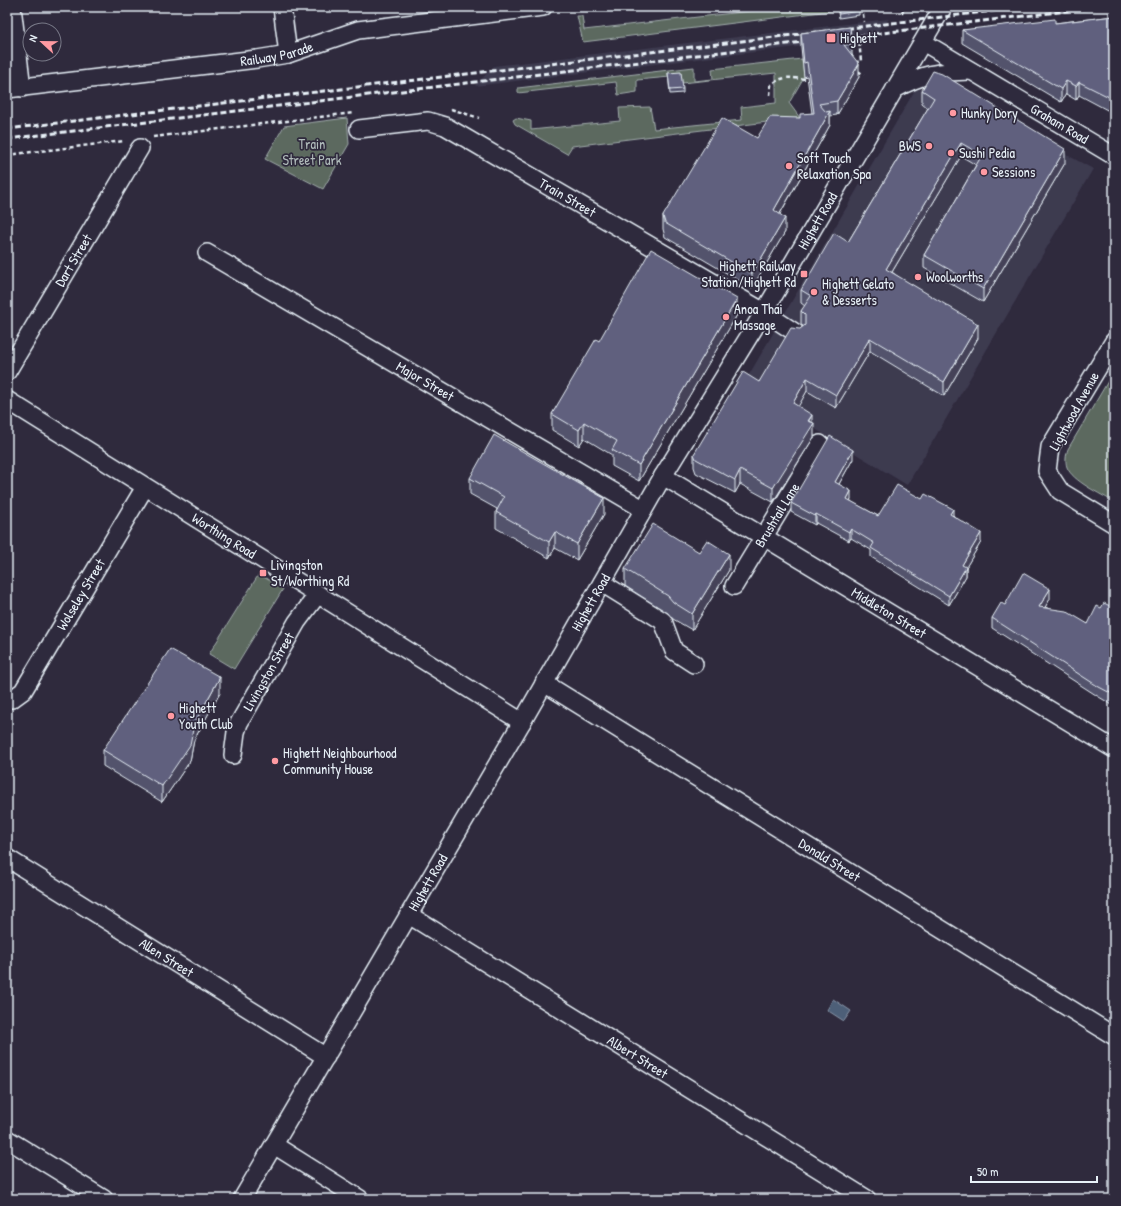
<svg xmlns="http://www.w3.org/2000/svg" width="1121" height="1206" font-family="'Patrick Hand',sans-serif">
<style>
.built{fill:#3e3a50}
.green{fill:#5b695f;stroke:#a2adac}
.water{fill:#4d5e78;stroke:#8b99ab}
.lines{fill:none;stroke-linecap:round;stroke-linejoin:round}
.minor-casing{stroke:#e8f1f8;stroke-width:20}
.path{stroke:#e8f1f8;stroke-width:2.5;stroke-dasharray:4 3;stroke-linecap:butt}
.minor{stroke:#2f2a3d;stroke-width:17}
.rail{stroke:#e8f1f8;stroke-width:3;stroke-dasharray:6 3;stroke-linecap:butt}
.wall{fill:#53536c;stroke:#e8f1f8}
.shaded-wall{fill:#444358;stroke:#e8f1f8}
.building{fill:#61607e;stroke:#e8f1f8}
.poi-dot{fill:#ff9aa2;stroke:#2f2a3d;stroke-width:1.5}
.labels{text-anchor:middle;stroke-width:3.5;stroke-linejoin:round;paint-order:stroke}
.poi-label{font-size:14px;fill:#e8f1f8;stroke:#2f2a3d;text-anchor:start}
.street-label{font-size:14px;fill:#e8f1f8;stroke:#2f2a3d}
.park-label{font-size:14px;fill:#b0bbbb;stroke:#2f2a3d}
</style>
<rect width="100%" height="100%" fill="#2f2a3d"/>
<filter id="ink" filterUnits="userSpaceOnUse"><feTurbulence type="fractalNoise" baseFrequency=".025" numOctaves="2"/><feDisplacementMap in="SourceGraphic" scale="8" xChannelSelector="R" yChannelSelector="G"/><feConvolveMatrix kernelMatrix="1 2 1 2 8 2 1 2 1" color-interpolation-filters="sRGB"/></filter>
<g filter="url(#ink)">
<!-- built -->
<path class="built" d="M889 19 871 38 475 86 494 66Z
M944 88 1093 169 907 485 743 385 915 90Z"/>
<!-- green -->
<path class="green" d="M786 7H837L838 10 583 42 577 16H582L584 30Z
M802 59 804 77 789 103 800 118 572 146 567 154 515 124 513 120 516 118 531 121V130L620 121 619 108 650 107 654 129 742 120 741 107 776 103V73L682 83 681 76 637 80V92L618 95 616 82 518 93V88L694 67V81L713 79 712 69Z
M347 118 349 144 323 189 265 159 284 126Z
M1114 371V502C1101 494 1072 481 1067 467 1065 461 1066 455 1068 449Z
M259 574 283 589 234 669 209 654Z"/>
<!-- water -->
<path class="water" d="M833 999 851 1011 844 1021 827 1010Z"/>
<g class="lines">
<!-- minor casing -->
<g class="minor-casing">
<g id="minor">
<path d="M12 7 22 88"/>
<path d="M282 7 288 54"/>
<path id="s1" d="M923 42 1114 156"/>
<path id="s2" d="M7 89 257 59 288 54 358 30 543 7"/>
<path d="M895 89C924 73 938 72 971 71"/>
<path id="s3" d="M359 129 428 121 445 126 764 312 796 333"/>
<path id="s4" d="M207 253 643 509"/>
<path d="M1114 341 1050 447 1047 471 1060 491 1114 524"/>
<path id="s5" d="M7 372 140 148"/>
<path id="s6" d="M7 400 522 722"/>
<path id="s7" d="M663 476 1114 749"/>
<path d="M602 583 663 621 674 651 694 664"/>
<path id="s8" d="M734 586 820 444"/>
<path id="s9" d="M544 683 1114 1036"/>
<path id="s10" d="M7 699H12L23 691 145 487"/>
<path id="s11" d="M233 755 236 732 239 723 297 622 318 594"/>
<path id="s12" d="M7 858 326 1057"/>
<path id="s13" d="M409 915 867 1199"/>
<path d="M7 1139 104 1199"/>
<path d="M274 1145 360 1199"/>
<path id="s14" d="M242 1199 522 722 663 476 764 312 943 7"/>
</g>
</g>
<!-- path -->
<path class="path" d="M862 7 864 22
M902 13 904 7
M858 64 857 62 861 61 859 40
M858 71 864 75
M770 95 771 85C787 72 794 81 811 78
M451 109 479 118
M153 137 353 113
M7 155 124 141"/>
<!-- minor -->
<use href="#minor" class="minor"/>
<!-- rail -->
<path class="rail" d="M840 38 1100 7
M7 129 1026 7
M7 139 812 41"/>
</g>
<!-- wall -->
<path class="wall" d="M837 7H859V15L839 18Z
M1114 16 1111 112 1079 95 1076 100 1066 94 1061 102 962 43V30L1055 23Z
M801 33 852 44V54L859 77 837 115 830 116V125L780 214 785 232 752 288 665 237 663 229V216L757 138 800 118 812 113 807 76 804 77 801 47Z
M668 73 683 89V93L670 94Z
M922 90 1065 163 983 302 924 268V255L976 165 961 156 892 272 978 338 944 396 870 351 836 408 807 391 798 406 812 423 814 437 773 502 740 484 735 493 696 473 694 467V454L759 382 800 329 803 326 801 325V311L805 306 801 303V290L848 242 928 108 922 103Z
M737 315 639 481 612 466V455L584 438 579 446 552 430V414L599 341Z
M853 459 839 484 851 500 850 501 878 516 922 499 953 515 981 542 966 567V576L949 605 871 557V550L851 538 849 541 816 523 815 525 791 512V503Z
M470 478 604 514 577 560 555 548 549 558 496 528V512L497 509 470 494Z
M699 552 729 570 692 630 673 619 668 613 625 586V569Z
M1050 599 1045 607 1088 624 1101 608H1114V706L1099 697 992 628V618L1005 605Z
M220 693 194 740 190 761 162 802 103 766V750Z"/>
<!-- shaded-wall -->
<path class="shaded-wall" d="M859 64V77L837 115V101Z
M1066 81V94L1061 102V89Z
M1079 82V95L1076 100V86Z
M1114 93V106L1111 112V98Z
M830 111V125L774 224V210Z
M961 143V156L886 282V269Z
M1065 149V163L983 302V289Z
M785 218V232L752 288V274Z
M737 299V315L639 481V465Z
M978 324V338L944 396V382Z
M870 338V351L836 408V395Z
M807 378V391L793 416V403Z
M812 415V426L814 423V437L773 502V488Z
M584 422V438L579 446V430Z
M853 450V459L835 491V482Z
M740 470V484L735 493V480Z
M851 491V500L847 508V499Z
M604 498V514L577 560V544Z
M953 509V518L950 514Z
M816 514V523L815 525V516Z
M851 529V538L849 541V532Z
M555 532V548L549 558V542Z
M981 533V542L962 574V565Z
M729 554V570L692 630V614Z
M966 567V576L949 605V596Z
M1050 589V599L1039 617V607Z
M220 677V693L194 740 190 761 162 802V786L194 724Z"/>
<!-- building -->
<path class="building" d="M838 7H859V11L839 14Z
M1114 16V93L1111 98 1079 82 1076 86 1066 81 1061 89 962 30 1055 19V23Z
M850 27 852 44 844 45 859 64 837 101 819 104 826 112 830 111 774 210 785 218 752 274 665 223 663 216 722 118 757 138 770 117 800 118V114L814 113 807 62 804 63 801 33Z
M933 71 942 74 1065 149 983 289 924 255 982 155 961 143 886 269 978 324 944 382 870 338 836 395 807 378 793 403 812 415 808 421 814 423 773 488 740 470 735 480 696 459 694 454 743 372 759 382 791 328 800 329 805 325V315L801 311 811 296 801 290 834 233 848 242 934 98 922 90Z
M681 72 683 89 670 90 668 73Z
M651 249 737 299 639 465 612 450 617 441 584 422 579 430 552 414 596 339 599 341Z
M494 435 604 498 577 544 555 532 549 542 496 512 504 497 470 478Z
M830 436 853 450 835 482 851 491 847 499 878 516 897 485 922 499 925 494 953 509 950 514 981 533 962 565 966 567 949 596 871 548 874 543 851 529 849 532 816 514 815 516 791 503Z
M653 524 699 552 707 540 729 554 692 614 673 602 668 596 625 569Z
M1023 573 1050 589 1039 607 1066 611 1088 624 1097 606 1101 608 1104 603 1114 608V695L1099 687 992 618 1001 603 1005 605Z
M170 649 220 677 194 724 190 745 162 786 103 750Z"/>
</g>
<!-- markers -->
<g class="poi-dot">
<rect x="826" y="33" width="10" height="10" rx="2"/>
<circle cx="953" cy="113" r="4"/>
<circle cx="929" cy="146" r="4"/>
<circle cx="951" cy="153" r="4"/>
<circle cx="789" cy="166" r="4"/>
<circle cx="984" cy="172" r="4"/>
<rect x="800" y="270" width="8" height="8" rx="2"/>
<circle cx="918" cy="277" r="4"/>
<circle cx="814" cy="292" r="4"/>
<circle cx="726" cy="317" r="4"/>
<rect x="259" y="569" width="8" height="8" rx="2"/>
<circle cx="171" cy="716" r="4"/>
<circle cx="275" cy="761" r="4"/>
</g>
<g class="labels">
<!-- poi labels -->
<g class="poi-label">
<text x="840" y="43">Highett</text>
<text x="961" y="118">Hunky Dory</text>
<text x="921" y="151" text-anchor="end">BWS</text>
<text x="959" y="158">Sushi Pedia</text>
<text x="797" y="163">Soft Touch<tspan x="797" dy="16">Relaxation Spa</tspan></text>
<text x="992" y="177">Sessions</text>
<text x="796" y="271" text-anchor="end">Highett Railway<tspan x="796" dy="16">Station/Highett Rd</tspan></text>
<text x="926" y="282">Woolworths</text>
<text x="822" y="289">Highett Gelato<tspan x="822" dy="16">&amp; Desserts</tspan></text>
<text x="734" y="314">Anoa Thai<tspan x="734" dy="16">Massage</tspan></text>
<text x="271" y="570">Livingston<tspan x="271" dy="16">St/Worthing Rd</tspan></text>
<text x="179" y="713">Highett<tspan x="179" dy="16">Youth Club</tspan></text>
<text x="283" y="758">Highett Neighbourhood<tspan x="283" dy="16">Community House</tspan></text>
</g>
<!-- street labels -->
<g class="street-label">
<text dy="5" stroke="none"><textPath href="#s2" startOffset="272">Railway Parade</textPath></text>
<text dy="5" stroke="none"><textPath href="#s1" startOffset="159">Graham Road</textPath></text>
<text dy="5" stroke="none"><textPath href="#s3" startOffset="229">Train Street</textPath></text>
<text dy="5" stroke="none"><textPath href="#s14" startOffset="1135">Highett Road</textPath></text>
<text dy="5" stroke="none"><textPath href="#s5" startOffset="130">Dart Street</textPath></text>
<text dy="5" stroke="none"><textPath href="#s4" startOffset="253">Major Street</textPath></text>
<text transform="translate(1074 411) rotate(-61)" y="5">Lightwood Avenue</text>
<text dy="5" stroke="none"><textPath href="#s8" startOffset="83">Brushtail Lane</textPath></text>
<text dy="5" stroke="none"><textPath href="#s6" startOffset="256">Worthing Road</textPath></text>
<text dy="5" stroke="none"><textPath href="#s10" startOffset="131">Wolseley Street</textPath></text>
<text dy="5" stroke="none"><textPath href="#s14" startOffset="691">Highett Road</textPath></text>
<text dy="5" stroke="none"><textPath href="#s7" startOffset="264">Middleton Street</textPath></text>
<text dy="5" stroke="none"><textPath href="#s11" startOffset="92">Livingston Street</textPath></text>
<text dy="5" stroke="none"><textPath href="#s9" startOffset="336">Donald Street</textPath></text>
<text dy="5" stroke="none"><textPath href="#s14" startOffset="367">Highett Road</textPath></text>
<text dy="5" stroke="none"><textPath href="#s12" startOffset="188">Allen Street</textPath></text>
<text dy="5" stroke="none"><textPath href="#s13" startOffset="269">Albert Street</textPath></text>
</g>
<!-- park labels -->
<g class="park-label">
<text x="312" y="149">Train<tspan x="312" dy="16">Street Park</tspan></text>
</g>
</g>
<!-- margin -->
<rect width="1121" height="1206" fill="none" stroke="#2f2a3d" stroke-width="24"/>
<rect x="12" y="12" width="1097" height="1182" fill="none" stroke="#e8f1f8" stroke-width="1.5" filter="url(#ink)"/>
<!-- north arrow -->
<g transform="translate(42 42) rotate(292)"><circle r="19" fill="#2f2a3d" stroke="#797a88"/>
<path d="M0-3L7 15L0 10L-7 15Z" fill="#ff9aa2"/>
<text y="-6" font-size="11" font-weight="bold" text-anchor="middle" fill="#e8f1f8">N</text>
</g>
<!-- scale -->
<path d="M971 1176v6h126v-6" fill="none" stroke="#e8f1f8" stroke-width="2"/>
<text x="977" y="1176" font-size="12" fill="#e8f1f8" stroke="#2f2a3d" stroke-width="3" paint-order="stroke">50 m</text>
</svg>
